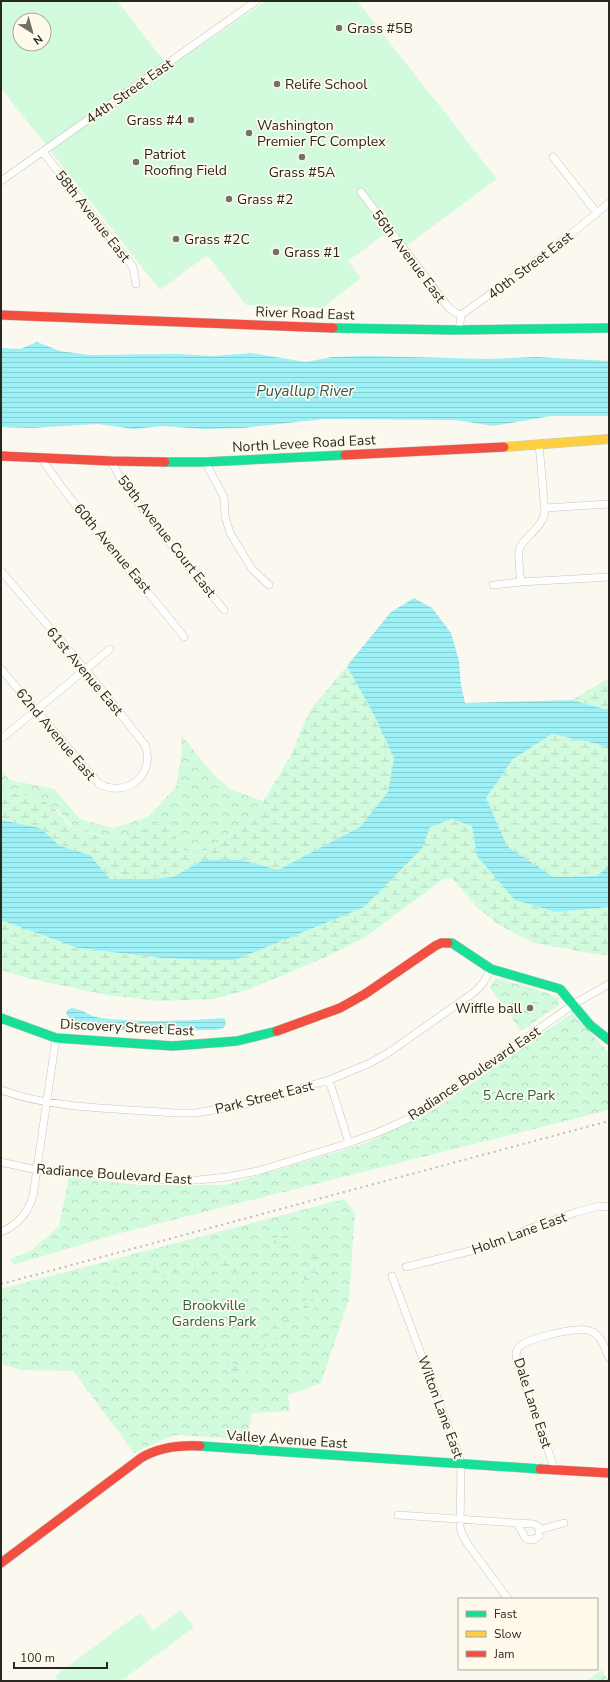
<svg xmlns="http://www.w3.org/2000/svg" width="610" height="1682" font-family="'Nunito Sans',sans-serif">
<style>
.grass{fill:#d2fbde;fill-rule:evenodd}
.forest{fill:url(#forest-crowns)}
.wetland{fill:url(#wetland-marsh)}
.water{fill:url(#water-rules)}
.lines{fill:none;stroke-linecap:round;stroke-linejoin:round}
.street-casing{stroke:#c8c5bd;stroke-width:8}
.fast-casing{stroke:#c8c5bd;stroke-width:10}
.slow-casing{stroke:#c8c5bd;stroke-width:10}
.jam-casing{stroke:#c8c5bd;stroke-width:10}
.street{stroke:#fefefd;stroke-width:7}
.fast{stroke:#16e098;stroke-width:9}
.slow{stroke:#ffcf43;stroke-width:9}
.jam{stroke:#f24e42;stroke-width:9}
.rail{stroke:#bdbcba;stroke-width:2;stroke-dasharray:2 4;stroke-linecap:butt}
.poi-dot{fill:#737068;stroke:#fffaec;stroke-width:1.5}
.labels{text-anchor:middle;stroke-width:3.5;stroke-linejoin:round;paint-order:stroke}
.poi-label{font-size:14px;fill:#2a271e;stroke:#fffaec;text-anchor:start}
.street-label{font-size:14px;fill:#2a271e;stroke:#fffaec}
.park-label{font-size:14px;fill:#256444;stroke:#fffaec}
.water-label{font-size:15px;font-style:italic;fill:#285b61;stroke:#fffaec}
</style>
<defs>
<pattern id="forest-crowns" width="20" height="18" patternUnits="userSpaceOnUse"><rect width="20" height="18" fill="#d2fbde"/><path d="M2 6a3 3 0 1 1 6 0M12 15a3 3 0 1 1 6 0" fill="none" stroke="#b4d7be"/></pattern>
<pattern id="wetland-marsh" width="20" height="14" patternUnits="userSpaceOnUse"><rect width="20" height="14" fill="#d2fbde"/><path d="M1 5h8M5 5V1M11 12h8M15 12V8" fill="none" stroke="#b4d7be"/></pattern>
<pattern id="water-rules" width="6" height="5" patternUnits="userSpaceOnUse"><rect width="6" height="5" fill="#9df0f6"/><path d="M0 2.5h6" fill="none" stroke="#87ced2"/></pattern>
</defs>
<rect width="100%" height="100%" fill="#fbf8f0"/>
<!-- grass -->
<path class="grass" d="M1 1H117L169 67 266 1H357L497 179 406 246 393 228 348 261 361 278 323 308 246 305 207 255 160 290 1 88ZM20 20H44V44H20Z
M181 1610 194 1627 121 1681H59L55 1676 140 1613 153 1631Z"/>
<!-- forest -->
<path class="forest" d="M181 735 213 774 231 790 263 801 253 819 207 850 191 853 180 848 173 831 161 822 131 836 116 839 75 829 57 809 1 788V771L10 780 54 789 80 819 113 828 148 817 176 787 182 752Z
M495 978 539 990 559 998V1005L521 1031 490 988Z
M572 1013 609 1053V1110L117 1234 13 1265 10 1259 32 1250 59 1226 69 1177 138 1185H226L364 1144 438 1107Z
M344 1199 355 1213 349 1299 321 1383 288 1395 290 1411 252 1413 248 1439 174 1435 134 1453 73 1371 21 1370 1 1364V1289Z
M601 1670 609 1681H586Z"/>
<!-- wetland -->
<path class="wetland" d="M347 666 373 713 394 758 388 792 360 827 278 870 242 860H203L173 877 150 879H110L90 855 60 846 40 828 1 820V788C15 795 31 795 45 802 58 808 63 822 75 829 79 831 111 839 117 839 135 838 149 823 166 822L173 831 180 848 191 853 207 850 253 819 291 755 310 710Z
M609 678V708L604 709 572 700Z
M552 734 598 744 609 749V865L597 876 553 877 507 846 486 798 513 759Z
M452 819 472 826 478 856 556 912 609 907V955H601L534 943 499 925 477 907 452 878H445L364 938 319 960 247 990 213 999 159 1001 107 995 32 979 1 970V920L78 948 163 958 204 960H235L334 919 423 847 430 827Z
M304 1228C302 1245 278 1247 266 1241L271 1238 285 1236Z
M220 1251 231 1261 238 1272V1274C224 1276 216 1266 218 1252Z
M318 1251H322L308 1289C299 1276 306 1259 318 1251Z
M211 1257C205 1270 185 1273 172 1276L174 1269 192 1265Z
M127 1267C120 1272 119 1280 122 1287L113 1283 107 1276 108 1271 115 1269Z
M139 1269H171L170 1276 168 1277 153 1275Z
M310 1292 313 1298 314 1309 307 1317 298 1321Z
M289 1319 295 1320 288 1328 261 1351C256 1336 276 1321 289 1319Z
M227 1361 238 1366 250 1368 241 1377 230 1369Z"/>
<!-- water -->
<path class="water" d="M37 342 60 351 90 355 179 354 213 356 251 353 306 362 332 357 369 356 488 359 536 357 609 361V416H551L493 426 456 420 324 419 243 428 202 429 162 426 134 429 97 424 31 428 1 427V348L20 349Z
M414 598 432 608 451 633 459 661 461 685 465 703 572 700 604 709 609 708V749L598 744 552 734 513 759 486 798 507 846 553 877 597 876 609 865V907L556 912 515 900 477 856 472 826 452 819 430 827 423 847 387 884 364 907 235 960H204L163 958 78 948 1 920V820L40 828 60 846 90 855 110 879H150L173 877 203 860H242L278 870 360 827 388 792 394 758 373 713 347 666 391 612Z
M72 1008C82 1009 91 1017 101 1018 141 1023 182 1021 222 1018L225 1019 226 1025 223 1028 216 1030C187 1029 83 1038 66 1014L67 1010Z"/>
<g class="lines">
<!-- street casing -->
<g class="street-casing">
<path id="street" d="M43 152 133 267 136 284
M553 157 597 213
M1 181 256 1
M361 192 449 308 458 314 461 315
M459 331 461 315 550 251 609 203
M539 444 545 512C542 529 522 538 519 550 518 560 520 572 521 582L609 577
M42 459C84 522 138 577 184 637
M111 461 121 479 148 516 224 610
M205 462 224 497 225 516 230 533 252 569 269 585
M545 508 609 504
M1 571 85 669 145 745C156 775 127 798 99 784L1 669
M493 585 521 582
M1 739 110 649
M329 1080 349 1143
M1 1090C56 1110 118 1108 176 1113H195L243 1105 329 1080 368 1064 388 1053 476 991 483 983 491 969
M1 1162 37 1170 167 1180H198L227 1177 258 1171 349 1143 379 1132 408 1119 431 1105 574 1004 609 984
M1 1232C18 1225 28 1213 33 1196L56 1038
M406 1267 494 1245 531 1228 577 1212 599 1206 609 1207
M392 1276 459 1456 461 1465 460 1526 462 1534 467 1543 508 1599
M555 1470 517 1362C516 1356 515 1351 519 1347 526 1339 566 1330 578 1330 583 1329 588 1330 593 1332 602 1338 605 1348 609 1358
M398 1515 517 1523 534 1524 539 1527V1536L533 1540 526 1539 517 1523
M539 1530 564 1523"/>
</g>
<!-- fast casing -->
<g class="fast-casing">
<path id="fast" d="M333 328 457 330 609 328
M165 462H205L345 455
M448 943H452L491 969 560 989 590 1025 609 1040
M1 1018 56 1038 173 1046 237 1041 277 1031
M200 1446 540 1469"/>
</g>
<!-- slow casing -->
<g class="slow-casing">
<path id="slow" d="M504 447 609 439"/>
</g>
<!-- jam casing -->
<g class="jam-casing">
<path id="jam" d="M1 315 333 328
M345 455 504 447
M1 456 111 461 165 462
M277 1031 340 1008 365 994 435 946 441 943H448
M540 1469 609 1473
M1 1563 141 1458C159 1447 179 1445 200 1446"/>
</g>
<!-- street -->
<use href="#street" class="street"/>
<!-- fast -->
<use href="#fast" class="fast"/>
<!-- slow -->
<use href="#slow" class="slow"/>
<!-- jam -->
<use href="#jam" class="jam"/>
<!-- rail -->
<path class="rail" d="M1 1284 609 1121"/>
</g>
<!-- markers -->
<g class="poi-dot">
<circle cx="339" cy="28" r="4"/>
<circle cx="277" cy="84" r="4"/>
<circle cx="191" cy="120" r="4"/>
<circle cx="249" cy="133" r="4"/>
<circle cx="302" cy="157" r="4"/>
<circle cx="136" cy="162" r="4"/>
<circle cx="229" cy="199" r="4"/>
<circle cx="176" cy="239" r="4"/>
<circle cx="276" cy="252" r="4"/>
<circle cx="530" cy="1008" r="4"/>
</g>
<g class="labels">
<!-- poi labels -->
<g class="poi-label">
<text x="347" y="33">Grass #5B</text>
<text x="285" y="89">Relife School</text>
<text x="183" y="125" text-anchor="end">Grass #4</text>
<text x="257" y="130">Washington<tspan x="257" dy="16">Premier FC Complex</tspan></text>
<text x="144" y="159">Patriot<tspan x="144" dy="16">Roofing Field</tspan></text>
<text x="302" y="177" text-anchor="middle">Grass #5A</text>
<text x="237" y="204">Grass #2</text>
<text x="184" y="244">Grass #2C</text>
<text x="284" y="257">Grass #1</text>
<text x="522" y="1013" text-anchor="end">Wiffle ball</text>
</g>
<!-- street labels -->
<g class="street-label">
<text transform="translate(129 91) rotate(-35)" y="5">44th Street East</text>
<text transform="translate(93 216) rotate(52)" y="5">58th Avenue East</text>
<text transform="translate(409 256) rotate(53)" y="5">56th Avenue East</text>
<text transform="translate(530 265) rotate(-37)" y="5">40th Street East</text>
<text transform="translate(305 313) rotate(2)" y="5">River Road East</text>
<text transform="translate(304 443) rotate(-3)" y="5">North Levee Road East</text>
<text transform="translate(167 536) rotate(52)" y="5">59th Avenue Court East</text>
<text transform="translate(113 548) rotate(50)" y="5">60th Avenue East</text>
<text transform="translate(85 671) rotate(50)" y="5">61st Avenue East</text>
<text transform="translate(56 734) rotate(50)" y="5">62nd Avenue East</text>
<text transform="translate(127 1027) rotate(3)" y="5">Discovery Street East</text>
<text transform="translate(474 1073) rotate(-34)" y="5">Radiance Boulevard East</text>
<text transform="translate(264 1097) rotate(-14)" y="5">Park Street East</text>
<text transform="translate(114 1174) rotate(4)" y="5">Radiance Boulevard East</text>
<text transform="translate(519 1233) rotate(-20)" y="5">Holm Lane East</text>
<text transform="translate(533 1403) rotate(72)" y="5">Dale Lane East</text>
<text transform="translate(441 1407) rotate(70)" y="5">Wilton Lane East</text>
<text transform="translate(287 1439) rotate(4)" y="5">Valley Avenue East</text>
</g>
<!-- park labels -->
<g class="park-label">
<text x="519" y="1100">5 Acre Park</text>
<text x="214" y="1310">Brookville<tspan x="214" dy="16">Gardens Park</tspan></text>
</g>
<!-- water labels -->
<g class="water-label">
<text x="305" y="396">Puyallup River</text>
</g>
</g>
<!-- border -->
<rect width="610" height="1682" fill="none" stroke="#2a271e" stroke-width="4"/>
<!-- legend -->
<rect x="458" y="1598" width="140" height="72" fill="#fffaec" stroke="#aaa69a"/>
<rect x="466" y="1611" width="20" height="6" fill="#16e098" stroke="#aaa69a"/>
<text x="494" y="1618" font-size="12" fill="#2a271e">Fast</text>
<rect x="466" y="1631" width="20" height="6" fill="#ffcf43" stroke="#aaa69a"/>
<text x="494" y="1638" font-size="12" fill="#2a271e">Slow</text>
<rect x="466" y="1651" width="20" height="6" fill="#f24e42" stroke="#aaa69a"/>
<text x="494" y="1658" font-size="12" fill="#2a271e">Jam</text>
<!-- north arrow -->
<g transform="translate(32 32) rotate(143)"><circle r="19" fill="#fffaec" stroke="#aaa69a"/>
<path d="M0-3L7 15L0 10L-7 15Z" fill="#737068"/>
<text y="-6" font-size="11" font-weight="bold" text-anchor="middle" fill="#2a271e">N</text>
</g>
<!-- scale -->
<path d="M14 1662v6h93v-6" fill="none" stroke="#2a271e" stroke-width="2"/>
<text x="20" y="1662" font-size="12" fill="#2a271e" stroke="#fffaec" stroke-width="3" paint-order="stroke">100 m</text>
</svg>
